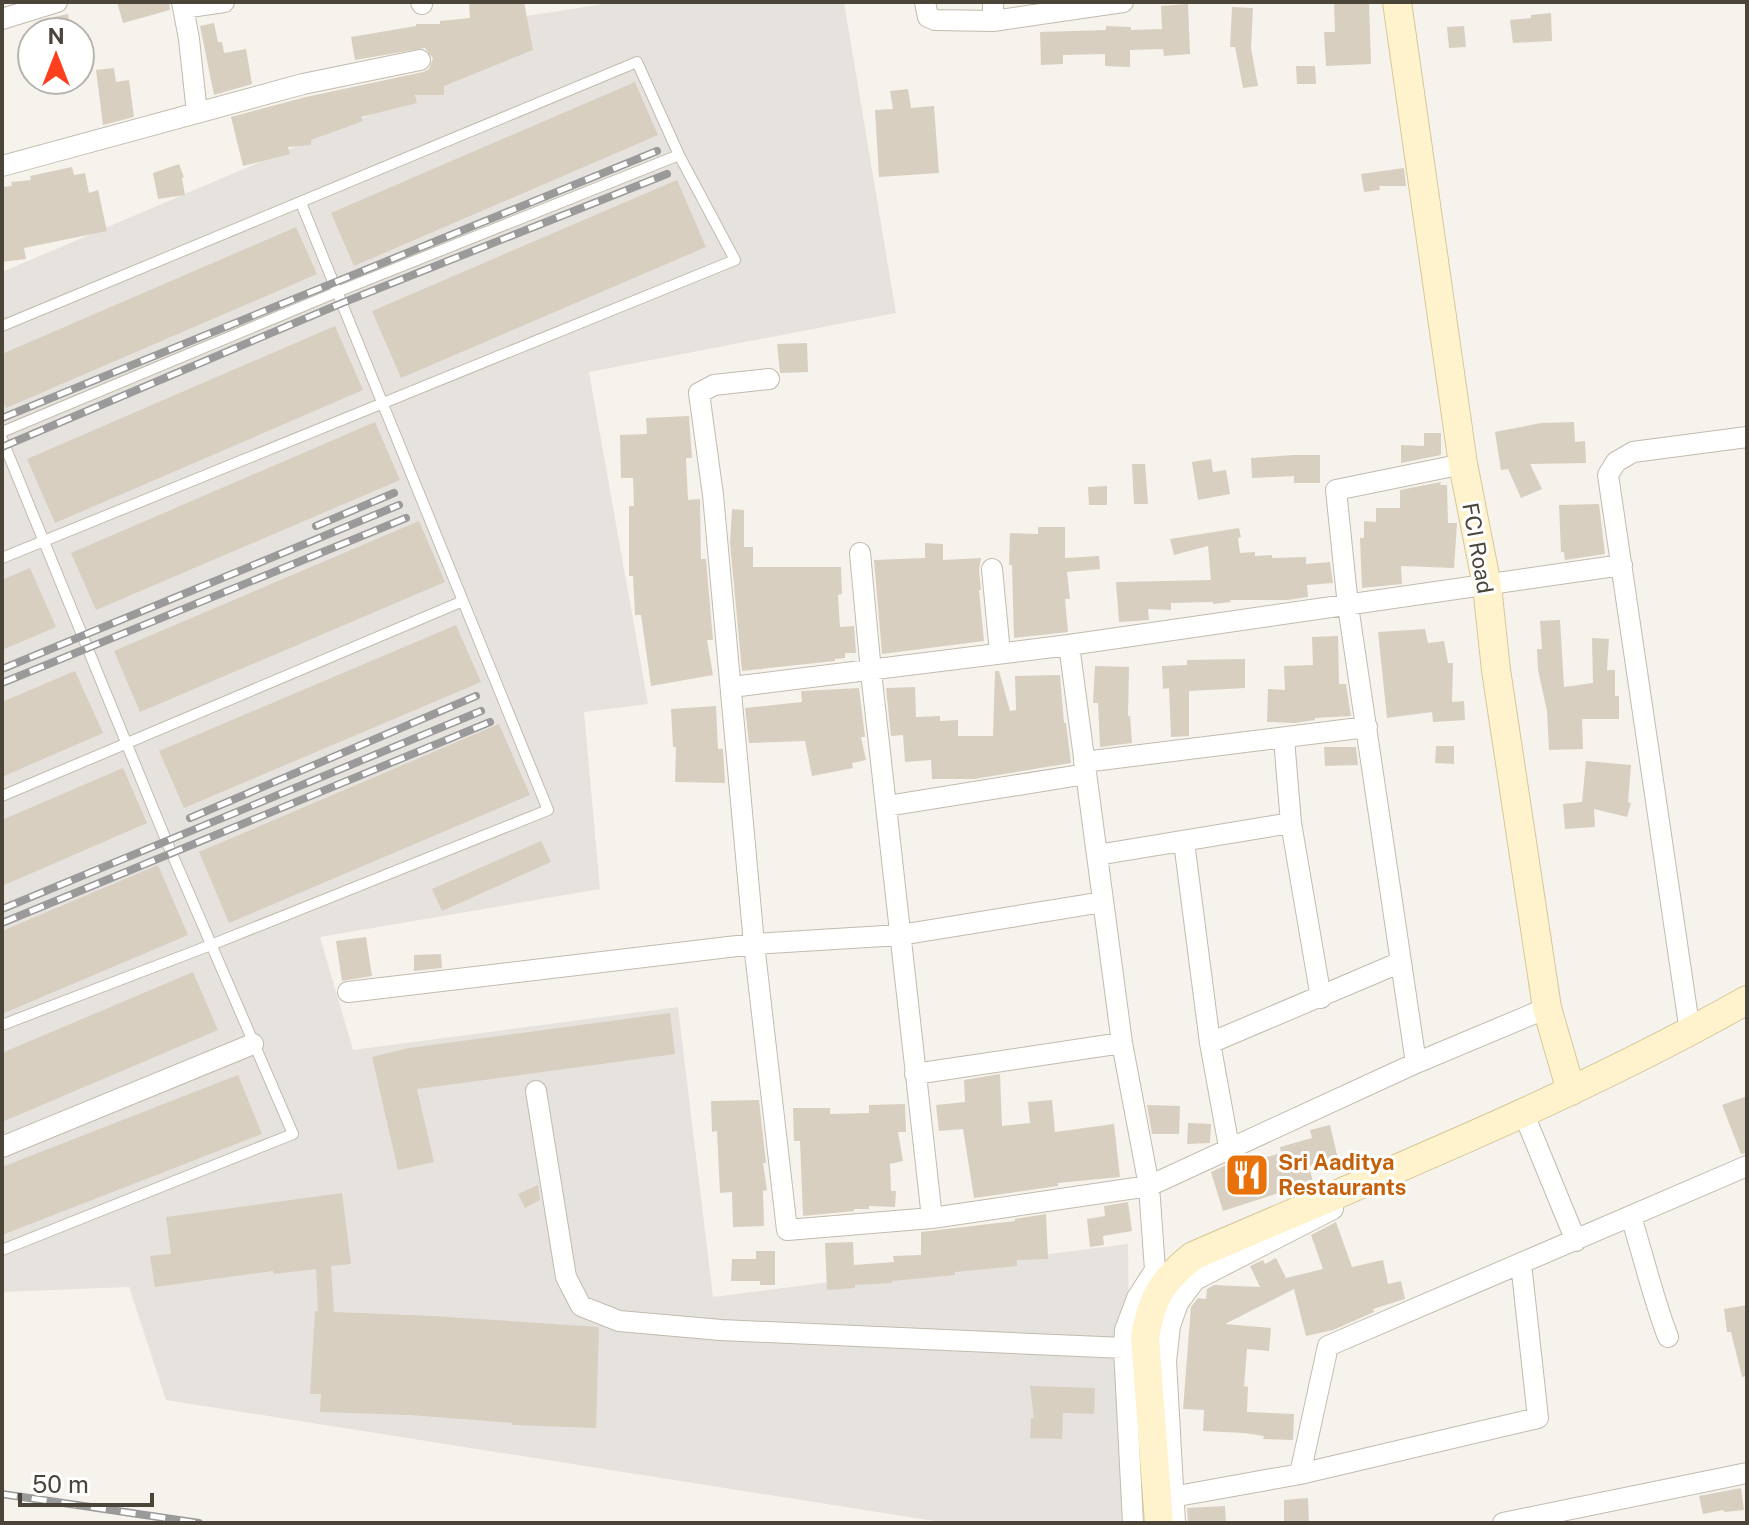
<svg xmlns="http://www.w3.org/2000/svg" width="1749" height="1525" font-family="'Public Sans',sans-serif">
<style>
.industrial{fill:#e6e2dd}
.building{fill:#d8cfc1}
.lines{fill:none;stroke-linecap:round;stroke-linejoin:round}
.lane-casing{stroke:#c2bbae;stroke-width:12}
.street-casing{stroke:#c2bbae;stroke-width:22}
.secondary-casing{stroke:#d6c79b;stroke-width:30}
.lane{stroke:#fff;stroke-width:10}
.street{stroke:#fff;stroke-width:20}
.secondary{stroke:#fff3cd;stroke-width:28}
.rail-casing{stroke:#9a9a9a;stroke-width:8}
.rail{stroke:#fff;stroke-width:5;stroke-dasharray:15;stroke-linecap:butt}
.labels{text-anchor:middle;stroke-width:6;stroke-linejoin:round;paint-order:stroke}
.street-label{font-size:22px;fill:#4b4439;stroke:#fff}
.food-label{font-size:22px;font-weight:bold;fill:#c56008;stroke:#fff;text-anchor:start}
</style>
<rect width="100%" height="100%" fill="#f6f3ec"/>
<!-- industrial -->
<path class="industrial" d="M617 2H844L896 313 589 372 648 704 584 712 600 889 320 937 353 1050 678 1007 713 1297 1128 1244 1131 1523H947L166 1400 129 1287 2 1292V272L523 50 520 17Z"/>
<!-- building -->
<path class="building" d="M117 2H169L170 10 123 23Z
M469 2H524L533 50 444 86V95H415L417 103 361 117 363 121 311 140V145L288 147 290 154 243 166 231 117 306 97 423 72 429 69 433 58 425 48 355 60 351 37 416 26V24H440V21L470 18Z
M1334 2H1369L1371 64 1326 66 1324 32H1335Z
M1188 4 1190 54 1164 56 1163 49 1130 50V67L1105 66V54L1063 55V64L1041 65 1040 32 1106 30V26L1131 27V30L1162 29 1161 6Z
M1232 7 1253 8 1251 48 1258 86 1243 88 1235 47H1230Z
M1551 13 1552 41 1513 43 1510 20 1531 18V15Z
M68 14 71 32H56L54 17Z
M214 23 218 42H222L224 53 246 49 252 84 214 95 200 26Z
M1464 26 1466 47 1449 48 1447 27Z
M1296 66H1315L1316 84H1297Z
M114 68 116 82 129 80 134 117 103 125 96 70Z
M635 82 658 135 354 266 331 213Z
M908 89 911 108 934 106 939 173 879 177 875 110 893 109 890 91Z
M179 164 184 177 182 178 185 195 158 199 153 173Z
M72 167 74 175 85 173 89 193 98 190 107 231 24 248 26 259 2 262V187L12 186 11 182 31 180 30 176Z
M1404 168 1406 186H1379L1380 190 1364 192 1361 174Z
M677 180 706 247 401 378 372 311Z
M296 227 317 274 6 408 2 398V354Z
M335 326 363 390 55 523 27 459Z
M807 343 808 372 780 373 777 344Z
M689 416 692 458H686L688 500 700 499 701 559H706L713 640H707L713 675 651 686 641 615H635L633 576H629V506H634L633 478H621L620 435 647 434 646 418Z
M375 422 400 480 96 610 71 553Z
M1574 422 1575 442 1585 441 1586 463 1530 464 1542 489 1521 498 1508 469 1501 470 1495 432 1541 423Z
M1424 433H1441V455L1401 463V445L1424 446Z
M1293 455H1320V483H1294V476L1252 478 1251 458Z
M1211 459 1213 472 1226 470 1230 494 1198 500 1192 462Z
M1132 464H1145L1148 504H1134Z
M1441 482 1440 485H1447L1448 523H1457L1454 568 1401 566 1402 584 1362 588 1360 538H1364V521L1376 522V508H1400V490Z
M1107 486V505H1089L1088 487Z
M1599 504 1605 554 1565 560 1564 552H1561L1559 505Z
M732 509 744 510V547H753V567H841L842 594 838 595 840 627 854 626 856 653H845V658L835 659V661L742 671 730 543Z
M419 521 445 582 140 712 114 651Z
M1038 527H1065V558L1099 556 1100 569 1067 572 1070 599H1065L1068 632 1014 638 1012 565H1009L1010 533 1038 534Z
M1239 528 1241 537 1238 538 1240 553 1255 552V556L1272 555V558L1306 557V564L1330 562 1333 583 1307 585 1308 597 1287 600H1230L1231 602 1213 604V602L1171 603V610L1148 609 1149 620 1119 622 1116 582 1211 580 1208 546 1174 555 1170 539Z
M925 543 943 544V560L981 558 979 570 981 590H979L984 641 882 654 874 560 925 558Z
M30 568 56 627 2 650V580Z
M1560 620 1564 687 1593 683 1592 638 1609 639 1607 670H1615V696H1619V719H1582L1583 749 1549 750 1547 711 1538 670 1537 649H1542L1540 621Z
M456 625 481 682 184 808 159 751Z
M1425 629 1428 643 1444 641 1448 663H1453L1452 702 1464 701 1465 720 1433 722 1432 712 1387 718 1378 632Z
M1338 636 1339 684H1346L1351 716 1315 718V720L1295 723 1267 722 1268 689 1285 690 1284 666 1313 665 1312 637Z
M1245 659V688L1189 691V736L1171 737 1169 688 1163 689 1162 666 1187 665V660Z
M1095 666 1129 667 1128 716H1130L1132 743 1100 747 1098 703H1093Z
M75 671 103 733 2 777V702Z
M995 671H999L1010 711 1016 710 1015 676 1060 675 1064 723H1066L1071 763 974 779H932L931 760 905 762 903 735 891 736 886 688 915 687 916 717 940 716V721L958 720V736H993Z
M859 688 865 737H861L866 760 852 763 853 768 812 776 805 741 749 743 745 708 802 702 801 691Z
M716 706 718 749H723L725 783 675 782 676 747H673L671 709Z
M499 724 530 795 229 923 199 852Z
M1436 746H1454V764L1435 763Z
M1324 747H1356L1358 765 1325 766Z
M1586 761 1631 765 1628 802 1631 803 1627 817 1594 809 1595 827 1565 829 1563 804 1582 802Z
M123 768 147 823 2 886V820Z
M541 841 551 862 442 911 432 889Z
M158 865 188 935 2 1014V931Z
M366 937 372 976 342 981 336 941Z
M441 954 442 968 414 971V955Z
M193 972 218 1030 2 1122V1053Z
M670 1013 675 1054 417 1089 434 1162 398 1170 372 1057 409 1048Z
M1000 1074 1002 1126 1030 1123 1028 1102 1052 1100 1055 1132 1114 1124 1120 1177 1058 1183V1186L974 1198 963 1129 939 1131 936 1105 965 1102 964 1080Z
M238 1075 262 1134 2 1235V1167Z
M1747 1096V1153L1741 1154 1722 1105Z
M759 1100 766 1163H763L767 1190 763 1191 764 1226 733 1227 732 1192 720 1193 717 1131 712 1132 711 1101Z
M905 1104 906 1132H898L903 1161 890 1164 891 1191H896L895 1207 869 1206V1209H854V1211L803 1216 800 1141H794L793 1108H830V1114L869 1113V1105Z
M1147 1105 1180 1106 1179 1134H1152Z
M1188 1123 1211 1124 1210 1143 1187 1144Z
M1330 1125 1338 1159 1309 1166 1313 1182 1223 1211 1211 1172 1228 1164 1229 1168 1281 1153 1280 1147 1312 1138 1310 1130Z
M538 1185 540 1200 525 1208 518 1194Z
M342 1193 351 1264 331 1266 334 1312 433 1316 599 1327 596 1428 512 1425V1423L410 1415 320 1412 321 1394H310L315 1311H318L316 1269 274 1274 273 1271 155 1287 150 1256 171 1254 166 1217Z
M1128 1202 1132 1231 1103 1236 1104 1245 1090 1247 1087 1219 1105 1216 1104 1206Z
M1046 1214 1048 1259 1017 1260V1266L955 1272V1275L892 1281V1283L855 1285V1288L827 1290 825 1243 853 1242 854 1265 894 1262 893 1256 921 1255V1232L1015 1221V1219Z
M1336 1222 1352 1267 1383 1260 1388 1284 1401 1281 1405 1299 1373 1309 1374 1312 1333 1330 1306 1336 1294 1289 1225 1324 1271 1328 1269 1351 1247 1349 1244 1386 1248 1387 1247 1412 1294 1414 1293 1440 1263 1439 1264 1436 1244 1433 1203 1431 1204 1410 1183 1409 1191 1307 1198 1298 1206 1299 1207 1289 1214 1285 1260 1287 1250 1266 1263 1260 1265 1264 1276 1258 1286 1278 1323 1269 1311 1235Z
M756 1251H775V1285H760V1281H731L732 1259H756Z
M1747 1305V1376L1742 1377 1731 1332H1727L1724 1309Z
M1030 1386 1095 1388 1094 1414 1063 1413 1062 1439 1030 1438 1031 1418H1034Z
M1741 1488 1744 1510 1724 1512V1510L1703 1514 1699 1496Z
M1308 1498 1309 1523H1284V1500Z
M1225 1506 1226 1523H1188L1187 1508Z"/>
<g class="lines">
<!-- lane casing -->
<g class="lane-casing">
<path id="lane" d="M2 326 637 62 679 155 735 260 2 558
M2 432 337 292 679 155
M2 439 166 840 293 1134 2 1250
M2 796 463 601
M2 1025 211 945 548 810 301 203"/>
</g>
<!-- street casing -->
<g class="street-casing">
<path id="street" d="M182 2 189 39 197 113
M421 2 422 4
M925 2 928 17 935 20 993 21
M993 2V21L1123 2
M183 8 224 2
M2 19 57 2
M2 166 303 84 420 60
M769 379 714 385 699 393 713 495 754 944 787 1230 932 1218 1149 1186 1416 1063 1547 1008
M860 553 871 672 932 1218
M992 569 1000 653
M732 687 1069 645
M1284 739 1291 823 1321 998
M1084 762 1367 727
M887 806 1086 774
M1184 842 1210 1043 1229 1147
M1097 855 1291 823
M348 992 754 944 900 935 1103 902
M1690 1032 1608 475 1616 462 1633 452 1747 437
M1210 1043 1401 962
M1416 1063 1348 606 1336 490 1463 464
M915 1074 1122 1043
M536 1091 566 1277 581 1306 619 1321 721 1330 1124 1348 1125 1330 1137 1298 1155 1270 1149 1186 1122 1043 1069 645 1622 565
M1523 1112 1576 1241
M2 1147 253 1044
M1631 1217C1644 1258 1653 1298 1668 1337
M1124 1348 1133 1523
M1300 1474 1538 1418 1521 1263
M1172 1497 1300 1474 1328 1346 1747 1166
M1175 1523 1166 1361 1170 1326 1178 1303 1195 1280 1333 1209
M1503 1523 1747 1473"/>
</g>
<!-- secondary casing -->
<g class="secondary-casing">
<path id="secondary" d="M1397 2 1463 464 1487 586 1496 670 1547 1008 1571 1091
M1159 1523 1145 1337C1152 1297 1162 1281 1193 1256 1380 1175 1570 1100 1747 1000"/>
</g>
<!-- lane -->
<use href="#lane" class="lane"/>
<!-- street -->
<use href="#street" class="street"/>
<!-- secondary -->
<use href="#secondary" class="secondary"/>
<!-- rail casing -->
<g class="rail-casing">
<path id="rail" d="M2 418 657 151
M2 447 342 303 667 174
M316 526 394 493
M2 669 399 505
M2 683 406 518
M190 818 476 696
M2 909 481 711
M2 923 490 722
M2 1494 199 1523"/>
</g>
<!-- rail -->
<use href="#rail" class="rail"/>
</g>
<!-- icons -->
<defs>
<g id="restaurant-square" transform="scale(2.3)"><rect x="-9" y="-9" width="18" height="18" rx="4" fill="#e8710a" stroke="#fff"/><path d="M-5-6h1v4h1v-4h1v4h1v-4h1v5L-1.5 .5V6h-2V.5L-5-1ZM5-6V6H3V1.5H1.5Q1.5-4 5-6Z" fill="#fff"/></g>
</defs>
<g fill-rule="evenodd">
<use href="#restaurant-square" x="1247" y="1175"/>
</g>
<g class="labels">
<!-- street labels -->
<g class="street-label">
<text transform="translate(1478 548) rotate(80)" y="8">FCI Road</text>
</g>
<!-- food labels -->
<g class="food-label">
<text x="1278" y="1170">Sri Aaditya<tspan x="1278" dy="25">Restaurants</tspan></text>
</g>
</g>
<!-- border -->
<rect width="1749" height="1525" fill="none" stroke="#4b4439" stroke-width="8"/>
<!-- north arrow -->
<g transform="translate(56 56)"><circle r="38" fill="#ffffff" stroke="#b7b4b0" stroke-width="2"/>
<path d="M0-6L14 30L0 20L-14 30Z" fill="#fc3f1d"/>
<text y="-12" font-size="22" font-weight="bold" text-anchor="middle" fill="#4b4439">N</text>
</g>
<!-- scale -->
<path d="M20 1493v12h132v-12" fill="none" stroke="#4b4439" stroke-width="4"/>
<text x="32" y="1493" font-size="24" fill="#4b4439" stroke="#ffffff" stroke-width="6" paint-order="stroke">50 m</text>
</svg>
